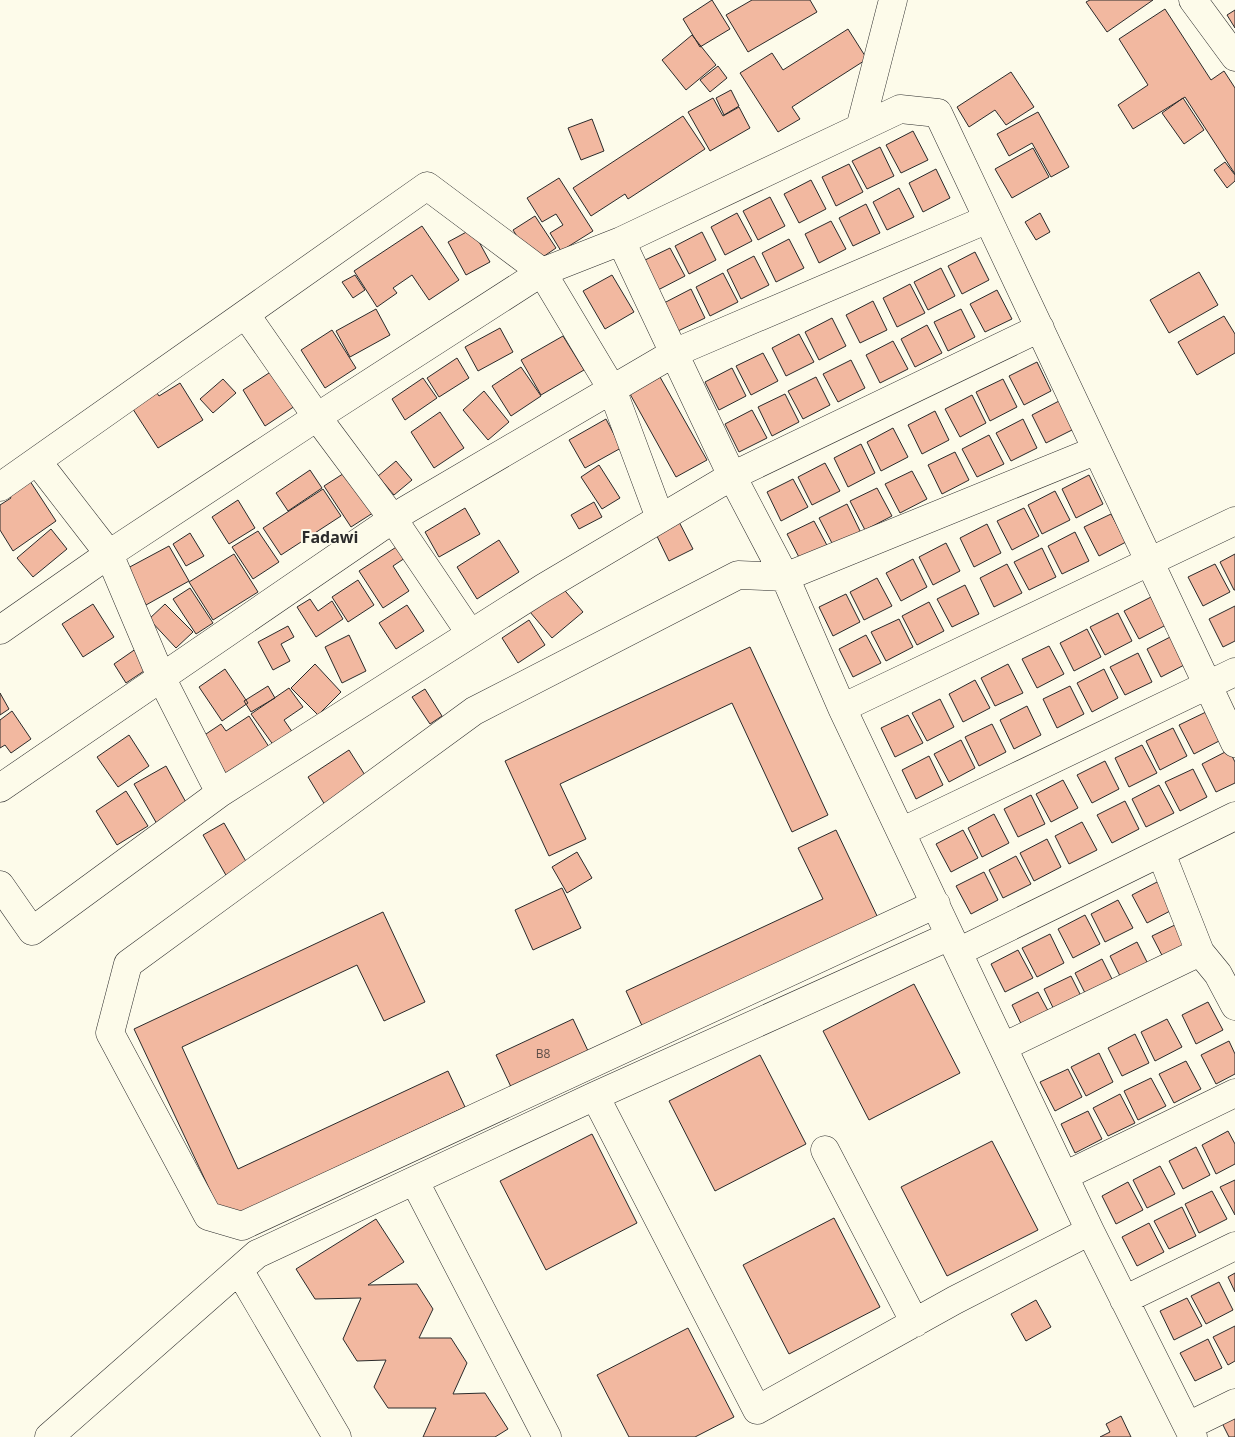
<svg xmlns="http://www.w3.org/2000/svg" width="1235" height="1437" font-family="'Open Sans',sans-serif">
<style>
.building{fill:#f2b8a0;stroke:#2b2b2b}
.lines{fill:none;stroke-linecap:round;stroke-linejoin:round}
.minor-casing{stroke:#2b2b2b;stroke-width:29}
.minor{stroke:#fdfbea;stroke-width:28}
.labels{text-anchor:middle;stroke-width:4;stroke-linejoin:round;paint-order:stroke}
.number-label{font-size:12px;fill:#5d4e48}
.neighbourhood-label{font-size:16px;font-weight:bold;fill:#2b2b2b;stroke:#fdfbea}
</style>
<rect width="100%" height="100%" fill="#fdfbea"/>
<!-- building -->
<path class="building" d="M712 0 730 29 700 47 683 19Z
M752 0H810L817 12 748 52 726 15Z
M1090 0H1153L1107 32 1086 2Z
M1165 9 1211 80 1224 71 1235 88V174L1185 97 1133 129 1118 105 1148 85 1119 39Z
M1235 10V28L1227 15Z
M848 29 867 59 792 107 800 119 778 132 740 73 772 53 783 70Z
M692 35 716 65 686 90 662 60Z
M718 66 727 78 710 92 700 80Z
M1011 72 1034 107 1006 125 995 110 969 127 957 107Z
M731 90 739 106 724 115 716 98Z
M713 98 723 116 739 107 750 128 710 151 688 112Z
M1183 98 1204 130 1184 144 1162 113Z
M1038 112 1069 167 1051 177 1032 143 1009 156 997 134Z
M683 116 705 149 628 199 625 194 591 216 573 188Z
M592 119 604 151 581 160 568 128Z
M913 131 928 160 901 173 886 145Z
M880 147 894 176 867 189 852 161Z
M1033 148 1049 177 1012 198 995 169Z
M1225 162 1235 175V181L1227 188 1214 170Z
M849 164 863 192 836 206 822 177Z
M936 169 950 198 923 212 909 183Z
M559 178 593 231 561 251 550 233 563 225 556 214 542 222 527 198Z
M811 180 826 209 799 223 784 194Z
M899 188 914 217 887 230 873 202Z
M770 197 785 226 758 240 743 211Z
M866 204 880 233 853 246 839 218Z
M737 213 752 241 725 255 711 227Z
M1040 213 1050 232 1036 240 1025 222Z
M535 216 556 248 534 263 513 230Z
M831 221 846 249 819 263 805 234Z
M422 226 459 280 429 300 412 275 393 288 397 293 377 307 354 271Z
M472 229 490 262 466 275 448 242Z
M702 232 716 260 689 274 675 246Z
M789 239 804 268 776 282 762 253Z
M670 248 685 276 658 290 643 261Z
M975 252 989 280 962 294 948 266Z
M754 256 769 285 741 299 727 270Z
M941 268 955 296 928 310 914 282Z
M1199 272 1218 305 1169 333 1150 300Z
M723 273 738 302 710 316 696 287Z
M355 275 365 290 353 298 342 282Z
M612 275 634 312 605 329 583 291Z
M910 284 925 313 897 327 883 298Z
M691 289 705 318 678 331 664 303Z
M997 290 1012 319 985 332 970 304Z
M873 301 887 330 860 343 846 315Z
M376 309 390 335 350 357 336 331Z
M961 309 975 337 948 351 934 322Z
M1224 316 1235 334V353L1197 375 1178 342Z
M832 318 846 346 819 360 805 332Z
M927 325 942 353 915 367 901 339Z
M500 328 513 352 478 371 465 347Z
M332 330 356 368 325 388 301 350Z
M799 334 814 362 786 376 772 348Z
M563 336 584 370 541 395 521 360Z
M893 341 908 369 880 383 866 355Z
M763 353 778 381 751 395 736 366Z
M457 358 469 378 439 397 427 378Z
M851 360 865 388 838 402 823 374Z
M1037 362 1051 391 1024 405 1009 376Z
M521 367 541 396 511 416 492 386Z
M732 368 746 396 719 410 705 382Z
M272 371 295 406 265 426 243 390Z
M660 377 707 460 676 477 630 394Z
M816 377 830 405 803 419 788 391Z
M423 378 437 398 405 420 392 399Z
M223 379 236 393 213 413 200 399Z
M1003 379 1017 407 990 421 976 392Z
M180 383 203 420 158 448 129 403 153 387 159 396Z
M484 391 509 422 488 440 463 410Z
M785 394 799 422 772 436 758 407Z
M972 395 986 423 960 437 945 409Z
M1059 401 1074 429 1046 443 1032 415Z
M752 410 767 438 739 452 725 424Z
M935 411 949 440 922 454 908 425Z
M440 412 464 448 434 468 411 432Z
M606 419 621 448 585 468 569 440Z
M1023 419 1037 448 1011 461 996 433Z
M893 428 908 457 881 471 867 442Z
M989 435 1004 464 977 477 962 449Z
M861 444 875 473 848 487 834 458Z
M955 452 969 480 942 494 928 465Z
M396 461 412 480 394 495 378 476Z
M825 463 840 491 812 505 798 477Z
M599 465 620 498 602 509 581 477Z
M310 470 322 488 288 511 276 493Z
M349 470 376 511 351 527 324 486Z
M912 471 927 499 900 513 885 484Z
M1089 475 1103 504 1076 518 1062 489Z
M28 478 56 521 13 551 0 530V505L11 498 7 491Z
M793 479 808 507 781 521 767 492Z
M877 488 892 516 865 530 850 501Z
M323 489 341 516 281 555 263 528Z
M1055 491 1070 520 1042 534 1028 505Z
M238 500 255 528 229 544 212 517Z
M594 502 602 517 579 529 571 515Z
M847 504 861 533 834 547 819 518Z
M465 508 480 534 439 557 425 532Z
M1024 508 1039 536 1012 550 997 521Z
M1111 514 1126 542 1099 556 1084 527Z
M677 518 693 549 669 561 654 530Z
M814 521 829 549 802 563 787 534Z
M987 524 1001 553 974 567 960 538Z
M51 529 67 549 33 577 17 558Z
M258 531 279 562 253 579 232 547Z
M1075 532 1089 561 1062 574 1048 546Z
M190 533 204 556 186 566 173 544Z
M499 540 519 572 477 599 457 567Z
M946 543 960 571 933 585 919 557Z
M401 544 408 556 393 566 409 591 383 608 359 571Z
M169 546 189 581 146 605 126 569Z
M1042 548 1056 577 1029 590 1014 562Z
M234 554 258 592 213 620 189 582Z
M1235 554V590H1234L1220 562Z
M913 559 927 587 901 601 886 573Z
M1007 564 1022 593 994 607 980 578Z
M1215 564 1230 592 1203 606 1188 577Z
M877 578 892 606 864 620 850 592Z
M358 580 374 605 348 622 332 597Z
M965 585 979 614 952 627 937 599Z
M561 586 583 612 552 638 530 612Z
M190 588 213 623 196 634 173 599Z
M846 594 860 622 833 636 819 607Z
M1151 597 1166 625 1139 639 1124 611Z
M310 599 318 611 332 601 343 619 316 637 297 607Z
M929 602 944 631 917 645 902 616Z
M93 604 114 637 83 657 62 624Z
M165 604 193 632 176 648 149 619Z
M407 605 424 631 396 649 379 623Z
M1235 606V641L1223 647 1209 619Z
M1118 613 1132 641 1105 655 1090 627Z
M899 619 913 647 886 661 871 632Z
M529 620 545 645 518 663 502 638Z
M288 626 294 637 281 644 290 661 273 670 258 642Z
M1087 629 1101 657 1074 671 1060 643Z
M349 635 366 671 342 683 325 647Z
M866 635 881 663 853 677 839 649Z
M1174 635 1188 663 1161 677 1147 649Z
M140 646 153 665 126 683 114 664Z
M1049 646 1064 674 1037 688 1022 659Z
M750 647 828 815 792 832 732 703 560 784 586 839 549 856 505 761Z
M1138 653 1152 682 1125 695 1110 667Z
M315 664 341 692 318 715 291 688Z
M1008 664 1023 693 995 706 981 678Z
M225 669 248 703 222 721 199 687Z
M1104 669 1118 698 1092 712 1077 683Z
M975 680 990 708 963 722 949 694Z
M268 686 275 698 251 712 244 701Z
M1070 686 1084 714 1057 728 1043 699Z
M289 688 303 707 284 720 293 733 274 746 251 714Z
M425 689 442 716 430 724 412 697Z
M0 693 9 709 0 715Z
M940 699 954 727 927 741 912 713Z
M1027 706 1041 735 1014 749 1000 720Z
M12 711 31 739 11 753 5 745 0 748V720Z
M1206 712 1221 740 1194 754 1179 725Z
M908 715 923 743 895 757 881 728Z
M249 716 271 750 228 777 203 736 221 724 226 731Z
M992 724 1006 752 979 766 965 737Z
M1173 728 1187 756 1160 770 1146 741Z
M129 735 149 766 118 787 97 757Z
M961 740 975 768 949 782 934 754Z
M1142 745 1157 773 1129 787 1115 758Z
M349 750 370 783 328 810 308 777Z
M1229 750 1235 762V783L1216 792 1202 764Z
M929 756 943 785 916 799 902 770Z
M1105 761 1119 789 1092 803 1077 775Z
M166 766 188 806 157 824 134 784Z
M1193 769 1207 797 1180 811 1165 782Z
M1063 780 1078 808 1051 822 1036 794Z
M1159 785 1174 813 1146 827 1132 799Z
M126 791 148 826 117 845 96 811Z
M1031 795 1045 824 1018 837 1004 809Z
M1125 801 1139 829 1112 843 1097 815Z
M994 814 1009 843 982 857 968 828Z
M1082 822 1097 850 1069 864 1055 836Z
M224 823 248 865 227 877 203 835Z
M836 830 879 920 644 1030 626 991 823 899 798 848Z
M963 830 978 858 951 872 936 844Z
M1047 839 1061 867 1034 881 1020 853Z
M577 852 592 878 567 893 552 867Z
M1016 856 1031 884 1003 898 989 870Z
M984 872 998 900 971 914 956 886Z
M1159 881 1174 909 1147 923 1132 895Z
M562 888 581 928 533 950 515 910Z
M1118 900 1133 928 1105 942 1091 914Z
M383 912 425 1002 384 1021 357 965 182 1047 238 1169 448 1071 465 1107 224 1220 134 1029Z
M1085 915 1100 944 1073 958 1058 929Z
M1179 923 1194 951 1167 965 1152 936Z
M1050 934 1064 963 1037 977 1022 948Z
M1137 942 1151 970 1124 984 1110 956Z
M1018 950 1033 978 1005 992 991 964Z
M1102 959 1116 987 1089 1001 1075 973Z
M1071 976 1085 1004 1058 1018 1044 989Z
M914 984 960 1073 869 1120 823 1031Z
M1038 992 1053 1020 1026 1034 1012 1005Z
M1208 1002 1223 1030 1196 1044 1182 1015Z
M573 1019 589 1053 512 1089 496 1055Z
M1167 1019 1182 1047 1155 1061 1141 1032Z
M1135 1034 1149 1063 1122 1076 1108 1048Z
M1229 1041 1235 1054V1074L1216 1084 1201 1055Z
M1099 1053 1113 1082 1086 1096 1071 1067Z
M760 1055 806 1144 715 1191 669 1101Z
M1186 1061 1201 1089 1174 1103 1159 1074Z
M1068 1069 1082 1097 1055 1111 1040 1082Z
M1151 1078 1166 1106 1138 1120 1124 1091Z
M1120 1094 1135 1123 1108 1136 1093 1108Z
M1088 1111 1102 1139 1075 1153 1061 1124Z
M1228 1131 1235 1144V1164L1216 1174 1202 1145Z
M592 1134 637 1223 546 1270 500 1181Z
M992 1141 1038 1230 947 1276 901 1187Z
M1196 1147 1210 1175 1183 1189 1169 1161Z
M1160 1166 1175 1194 1147 1208 1133 1180Z
M1235 1180V1215L1220 1187Z
M1128 1182 1143 1210 1116 1224 1102 1196Z
M1212 1191 1227 1219 1199 1233 1185 1204Z
M1182 1207 1196 1236 1169 1249 1154 1221Z
M834 1218 880 1307 789 1354 743 1265Z
M376 1219 404 1262 368 1285 417 1284 433 1309 419 1338H451L467 1363 453 1394 485 1393 508 1429 495 1437H423L436 1408H388L374 1387 386 1360 357 1361 343 1339 361 1298 315 1299 296 1269Z
M1149 1223 1164 1252 1137 1266 1122 1237Z
M1235 1273V1292L1228 1277Z
M1219 1282 1233 1310 1206 1324 1191 1296Z
M1187 1298 1202 1326 1174 1340 1160 1311Z
M1036 1300 1051 1327 1026 1341 1011 1314Z
M1235 1326V1361L1228 1365 1213 1337Z
M688 1328 734 1417 695 1437H629L597 1375Z
M1208 1339 1222 1368 1195 1381 1180 1353Z
M1121 1416 1131 1437H1100L1110 1432 1106 1424Z
M1235 1417V1437H1229L1222 1423Z"/>
<g class="lines">
<!-- minor casing -->
<g class="minor-casing">
<path id="minor" d="M1193 0 1235 57
M860 128 893 0
M246 315 317 417 393 519 470 633
M37 461 109 554 161 677 220 793
M0 487 427 186 542 272 612 389 660 518
M0 630 109 554 317 417 542 272 621 241
M842 708 1235 521
M0 788 406 510 674 353 988 219
M901 832 1235 672
M1161 853 1200 952 1218 974 1235 1006
M0 885 32 931 220 793 543 588 732 476 1040 328
M936 904 242 1226 208 1216 110 1033 128 964 474 711 738 575 785 577 1097 450
M958 952 1235 816
M1003 1047 1200 952
M595 1096 757 1410 955 1300 1090 1231
M825 1150 915 1323
M1064 1176 1235 1093
M415 1182 547 1437
M239 1270 337 1437
M1124 1300 1235 1246
M1188 1426 1235 1403
M49 1437 257 1254 595 1096 950 936
M1193 1437 1090 1231 842 708 785 577 732 476 621 241 900 109 938 113 1235 743"/>
</g>
<!-- minor -->
<use href="#minor" class="minor"/>
</g>
<g class="labels">
<!-- number labels -->
<g class="number-label">
<text x="543" y="1058">B8</text>
</g>
<!-- neighbourhood labels -->
<g class="neighbourhood-label">
<text x="330" y="543">Fadawi</text>
</g>
</g>
</svg>
